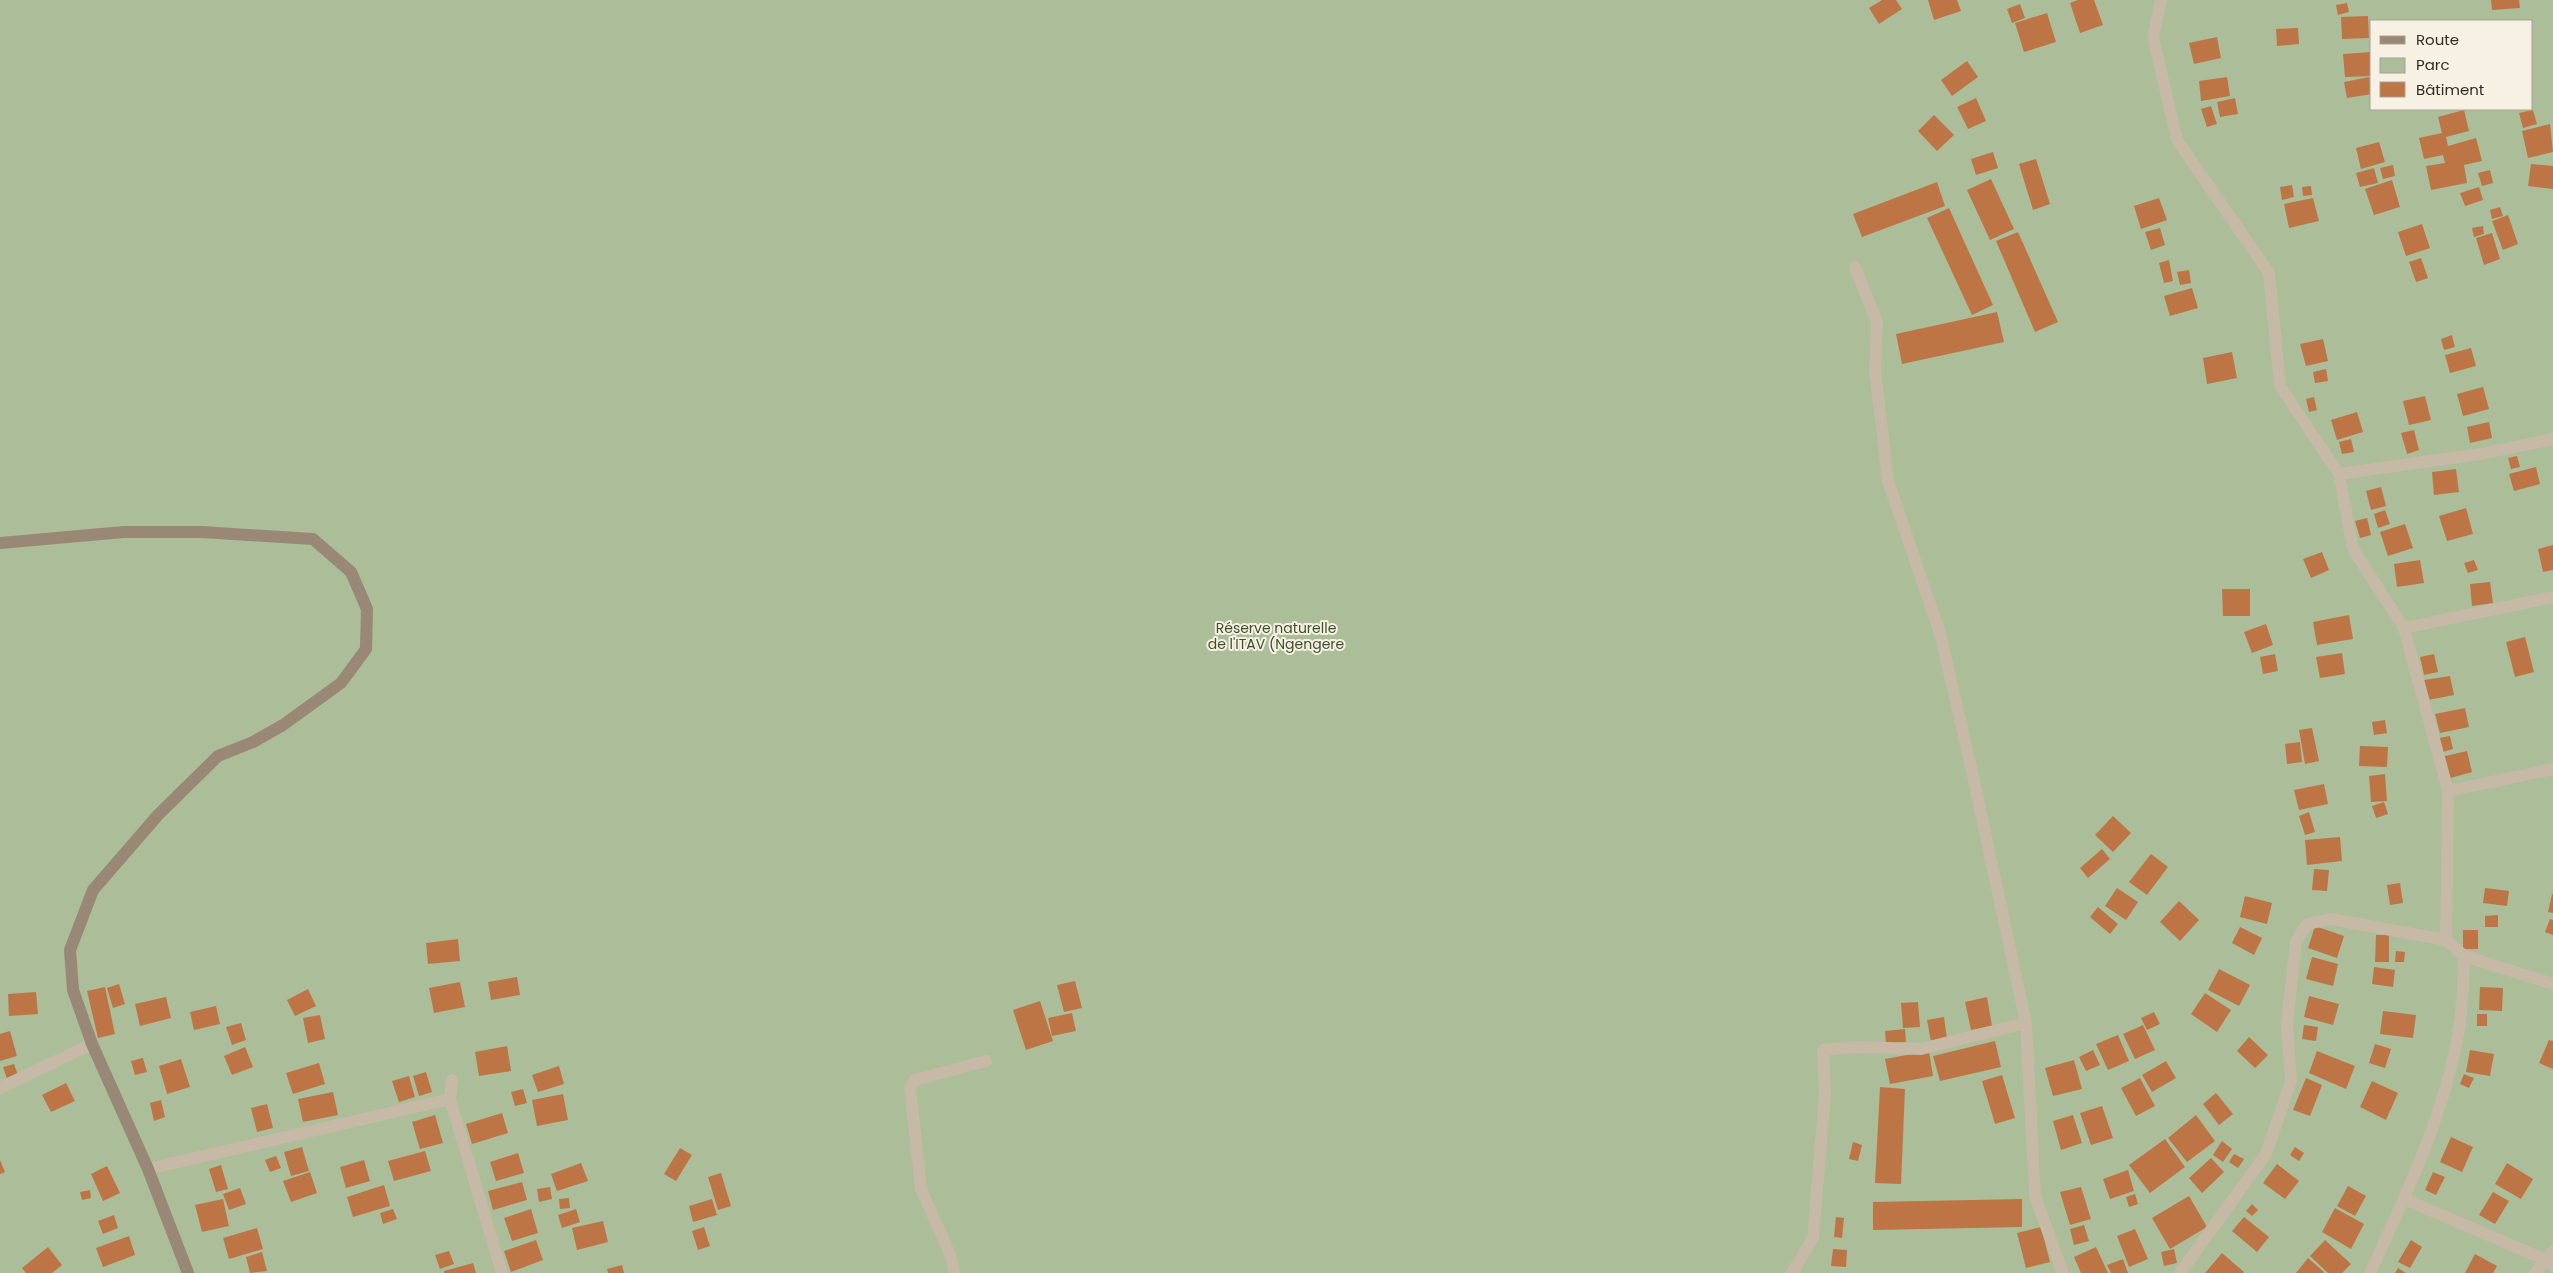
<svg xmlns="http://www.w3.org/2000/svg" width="2553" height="1273" font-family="Poppins,sans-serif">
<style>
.green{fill:#acbd99;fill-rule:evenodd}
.building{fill:#be7546}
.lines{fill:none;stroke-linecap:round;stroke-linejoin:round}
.lane{stroke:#c6b9a5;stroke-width:12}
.street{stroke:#c6b9a5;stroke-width:12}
.secondary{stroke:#998876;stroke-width:12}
.labels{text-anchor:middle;stroke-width:4;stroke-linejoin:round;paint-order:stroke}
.park-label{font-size:14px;fill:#3c4f2b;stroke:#f7f1e3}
</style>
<rect width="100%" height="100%" fill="#efe7d8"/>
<!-- green -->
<path class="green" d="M0 0H2553V1273H0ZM2372 21H2532V109H2372Z"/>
<!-- building -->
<path class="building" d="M1882 0H1896L1902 9 1879 24 1869 8Z
M1928 0H1957L1961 11 1934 20Z
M2078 0H2094L2103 25 2080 33 2070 3Z
M2491 0H2519L2520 8 2492 10Z
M2347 3 2349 12 2338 15 2336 5Z
M2020 4 2025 18 2012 23 2007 9Z
M2047 13 2056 42 2024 52 2015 23Z
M2368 16 2369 38 2342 39 2341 17Z
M2298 28 2299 44 2277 46 2276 29Z
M2217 37 2221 58 2194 64 2189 43Z
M2372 52V76L2345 77 2343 54Z
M1967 61 1978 77 1952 96 1941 80Z
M2227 77 2230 96 2201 101 2199 81Z
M2369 77 2372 94 2347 98 2344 82Z
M1976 98 1986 121 1968 129 1957 107Z
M2235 98 2238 114 2220 117 2217 102Z
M2211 106 2217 124 2207 127 2201 109Z
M2464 110 2469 131 2446 137 2448 146 2476 138 2482 161 2464 165 2467 183 2431 190 2426 166 2445 163 2443 155 2424 159 2419 138 2442 133 2438 117Z
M2533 110 2537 124 2523 128 2519 113Z
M1934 115 1954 135 1937 151 1918 131Z
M2550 124 2553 152 2528 158 2522 131Z
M2379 142 2385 162 2361 169 2356 148Z
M1993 152 1998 168 1976 175 1971 159Z
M2036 159 2050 204 2033 210 2019 164Z
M2531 164 2553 166V189L2528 186Z
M2393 165 2395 176 2383 179 2380 168Z
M2374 168 2378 183 2360 187 2356 173Z
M2490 170 2493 183 2482 186 2478 173Z
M1991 179 2014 229 1990 240 1967 190Z
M2392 180 2400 207 2374 215 2365 189Z
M1937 182 1945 206 1862 237 1853 214Z
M2292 185 2294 197 2282 200 2280 187Z
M2311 186 2312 195 2303 196 2302 187Z
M2479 187 2483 200 2465 206 2460 193Z
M2159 198 2167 220 2141 229 2134 206Z
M2313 198 2319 221 2289 228 2284 204Z
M2500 207 2503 216 2492 219 2490 210Z
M1949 208 1993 305 1972 315 1927 218Z
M2508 215 2518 244 2503 250 2492 221Z
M2422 224 2430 248 2406 256 2398 232Z
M2483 226 2484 234 2474 237 2472 228Z
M2160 228 2165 245 2151 250 2145 232Z
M2018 232 2058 322 2035 332 1996 241Z
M2492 233 2500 259 2484 265 2476 238Z
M2421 258 2428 278 2416 282 2409 262Z
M2169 260 2173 281 2164 283 2159 263Z
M2189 270 2191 283 2180 285 2177 272Z
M2192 288 2198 308 2170 316 2164 296Z
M1997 312 2004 342 1902 364 1896 334Z
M2452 335 2455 347 2444 350 2441 339Z
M2323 339 2328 361 2306 366 2300 344Z
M2471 348 2476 366 2450 373 2445 355Z
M2232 352 2237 378 2207 384 2203 358Z
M2326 369 2328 381 2315 383 2313 372Z
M2483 387 2489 409 2463 416 2457 394Z
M2425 396 2431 420 2409 425 2403 401Z
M2314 397 2317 410 2309 412 2306 399Z
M2357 412 2363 432 2337 440 2331 420Z
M2489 422 2492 438 2470 443 2467 427Z
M2414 430 2419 450 2407 454 2401 433Z
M2351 439 2354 452 2342 454 2339 442Z
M2517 456 2520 467 2511 469 2508 458Z
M2536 467 2540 484 2514 491 2509 474Z
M2456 469 2459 492 2434 495 2432 472Z
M2381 487 2386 506 2371 510 2366 491Z
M2466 508 2473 534 2447 541 2439 516Z
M2385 510 2390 524 2378 528 2374 514Z
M2367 518 2371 535 2360 538 2355 521Z
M2405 524 2413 548 2388 556 2380 532Z
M2553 545V570L2543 572 2538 549Z
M2322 552 2329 570 2311 578 2303 559Z
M2420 560 2424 583 2397 587 2394 564Z
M2474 560 2478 570 2468 573 2464 563Z
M2490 582 2493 603 2472 606 2470 584Z
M2222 589H2250V616H2223Z
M2349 615 2353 639 2317 645 2313 622Z
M2266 624 2273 645 2252 653 2244 632Z
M2525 637 2534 672 2515 677 2506 642Z
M2342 653 2345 674 2320 678 2316 657Z
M2275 654 2278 671 2263 674 2260 657Z
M2434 654 2438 672 2424 675 2420 657Z
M2450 676 2454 695 2428 700 2424 680Z
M2465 708 2469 727 2440 733 2435 714Z
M2385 720 2387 733 2374 735 2372 722Z
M2312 728 2319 761 2305 764 2299 730Z
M2450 736 2453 749 2443 752 2439 738Z
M2300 742 2302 762 2287 764 2285 744Z
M2360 746 2388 747 2387 767 2359 766Z
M2467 751 2472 772 2447 779 2441 757Z
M2385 774 2387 801 2371 802 2369 776Z
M2324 784 2328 804 2299 810 2294 790Z
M2384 802 2388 814 2376 818 2372 806Z
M2309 812 2315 832 2305 835 2299 816Z
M2113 816 2131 833 2113 852 2095 835Z
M2340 837 2342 861 2307 865 2305 840Z
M2102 849 2110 859 2088 878 2080 868Z
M2151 854 2168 867 2147 895 2129 882Z
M2314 869 2329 870 2327 891 2312 890Z
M2400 883 2403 903 2390 905 2387 885Z
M2117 888 2138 902 2126 920 2105 906Z
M2485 888 2509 891 2507 906 2483 903Z
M2552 894H2553V913L2548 912Z
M2245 896 2272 903 2267 924 2240 917Z
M2179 901 2199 920 2180 941 2160 922Z
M2098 907 2118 924 2110 934 2090 917Z
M2498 915V927H2485V916Z
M2550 919 2553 920V935L2545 932Z
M2315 926 2344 936 2337 958 2308 948Z
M2240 927 2262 938 2254 955 2232 943Z
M2463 930H2478V949H2463Z
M2376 935H2389V962H2375Z
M458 939 460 961 428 964 426 943Z
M2396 951 2405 952 2404 962H2395Z
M2312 957 2338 964 2333 986 2306 979Z
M2374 967 2395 970 2393 987 2372 984Z
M2219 969 2250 985 2239 1006 2208 990Z
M517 977 520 995 491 1000 488 982Z
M1075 981 1082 1008 1064 1012 1057 985Z
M460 982 465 1007 434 1013 429 988Z
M119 984 125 1004 113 1008 107 988Z
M105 987 115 1034 98 1038 87 991Z
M2480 987 2503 988 2502 1011 2479 1010Z
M308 989 316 1006 295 1016 287 1000Z
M36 992 38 1014 9 1016 8 994Z
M2205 993 2231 1010 2217 1032 2191 1014Z
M2309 996 2339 1004 2333 1025 2304 1017Z
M166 997 171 1018 140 1026 135 1004Z
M1987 997 1992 1026 1971 1030 1965 1002Z
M1040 1001 1053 1041 1026 1050 1013 1010Z
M1918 1002 1920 1027 1903 1028 1901 1003Z
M216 1006 220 1024 194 1030 190 1012Z
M2383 1011 2416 1015 2413 1038 2380 1034Z
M2154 1012 2160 1024 2147 1030 2141 1018Z
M1072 1013 1076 1031 1052 1036 1048 1018Z
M2477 1014H2487V1026H2477Z
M320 1015 325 1039 308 1043 303 1018Z
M1944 1017 1947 1039 1931 1042 1927 1020Z
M241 1023 246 1040 232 1045 226 1027Z
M2143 1025 2155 1050 2135 1059 2123 1034Z
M2304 1025 2318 1027 2316 1041 2302 1039Z
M1905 1029 1906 1042 1886 1044 1885 1031Z
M10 1031 17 1056 0 1061V1034Z
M2118 1035 2129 1061 2108 1070 2096 1044Z
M2249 1037 2268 1055 2255 1068 2237 1051Z
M2549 1040 2553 1041V1069L2539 1063Z
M1995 1041 2001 1067 1940 1081 1933 1056Z
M2375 1044 2391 1049 2385 1068 2369 1063Z
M507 1046 511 1071 479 1076 475 1052Z
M245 1047 253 1067 232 1075 224 1056Z
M2093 1050 2100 1065 2086 1071 2079 1057Z
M2470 1050 2494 1054 2490 1076 2466 1072Z
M1929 1051 1933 1076 1890 1084 1885 1059Z
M2317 1051 2355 1066 2346 1089 2309 1073Z
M143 1058 147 1072 135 1075 131 1061Z
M181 1059 190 1087 167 1094 159 1066Z
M2074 1060 2082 1089 2053 1096 2045 1068Z
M2166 1061 2176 1078 2152 1092 2142 1075Z
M319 1063 325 1084 293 1094 286 1073Z
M14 1064 18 1075 7 1079 3 1067Z
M559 1066 564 1084 538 1092 532 1075Z
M426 1072 432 1092 419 1096 413 1076Z
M2464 1074 2474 1078 2469 1088 2460 1084Z
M2002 1075 2015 1118 1995 1124 1982 1081Z
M409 1076 415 1097 399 1102 392 1081Z
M2140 1078 2155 1106 2136 1116 2121 1088Z
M2306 1078 2322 1085 2310 1116 2293 1110Z
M2372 1081 2398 1093 2386 1120 2360 1107Z
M66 1083 75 1101 51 1112 42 1095Z
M1880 1087 1905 1089 1901 1184 1875 1183Z
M523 1089 527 1103 515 1106 511 1092Z
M333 1092 338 1115 303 1122 298 1099Z
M2216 1093 2233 1114 2219 1125 2203 1104Z
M563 1094 568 1120 537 1126 532 1100Z
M161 1100 165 1117 154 1121 150 1103Z
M267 1104 273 1128 257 1132 251 1108Z
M2102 1106 2113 1138 2091 1145 2080 1113Z
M502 1113 508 1133 472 1144 466 1124Z
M435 1115 443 1143 420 1149 412 1122Z
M2073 1115 2082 1143 2061 1150 2053 1121Z
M2196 1115 2215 1141 2187 1162 2168 1138Z
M2451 1137 2473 1147 2462 1172 2440 1162Z
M2165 1139 2185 1167 2150 1193 2129 1165Z
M2222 1141 2232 1149 2223 1162 2213 1155Z
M1853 1142 1862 1145 1858 1161 1849 1159Z
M302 1147 309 1171 291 1176 284 1152Z
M2295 1147 2304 1153 2299 1161 2290 1155Z
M680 1148 692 1155 676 1181 664 1174Z
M425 1151 431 1171 394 1181 388 1161Z
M518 1153 524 1173 496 1181 490 1162Z
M2234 1154 2244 1159 2238 1168 2229 1162Z
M276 1156 281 1168 270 1172 265 1160Z
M2211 1158 2224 1172 2202 1193 2189 1178Z
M0 1160 5 1172 0 1174Z
M364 1160 370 1181 346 1188 340 1167Z
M581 1163 588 1181 557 1191 551 1174Z
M2507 1163 2533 1179 2521 1199 2495 1184Z
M2277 1164 2299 1181 2285 1199 2263 1183Z
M221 1165 228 1189 216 1192 209 1169Z
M107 1166 120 1193 103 1201 91 1174Z
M2128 1170 2134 1191 2110 1199 2103 1179Z
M310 1172 317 1193 291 1202 283 1181Z
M2433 1172 2445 1177 2436 1195 2425 1190Z
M721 1173 731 1206 718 1210 708 1177Z
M522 1182 527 1200 493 1210 488 1191Z
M384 1185 390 1206 353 1217 347 1197Z
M2348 1186 2366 1196 2355 1216 2337 1206Z
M550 1187 552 1199 539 1202 537 1189Z
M2081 1187 2091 1219 2070 1225 2060 1192Z
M240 1188 246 1204 229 1210 223 1194Z
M90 1190 91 1198 82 1200 80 1192Z
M2493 1192 2509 1201 2495 1224 2479 1215Z
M2135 1194 2138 1204 2129 1207 2126 1197Z
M2189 1196 2207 1227 2170 1249 2152 1218Z
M569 1198 570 1208 560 1209 559 1199Z
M223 1199 229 1226 202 1232 195 1205Z
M712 1199 717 1215 693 1222 689 1206Z
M2022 1199V1227L1873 1230V1202Z
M2252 1204 2258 1210 2252 1216 2246 1211Z
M2335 1208 2364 1224 2351 1249 2322 1232Z
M393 1209 397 1219 383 1224 380 1213Z
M531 1209 538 1233 512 1241 504 1218Z
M576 1209 580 1222 562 1228 558 1215Z
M114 1215 118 1228 103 1234 98 1221Z
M1836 1217 1844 1218 1842 1238 1834 1237Z
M2244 1217 2269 1237 2257 1252 2232 1231Z
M603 1221 608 1242 577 1250 572 1228Z
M2084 1225 2089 1241 2074 1245 2070 1229Z
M704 1227 710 1246 698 1250 692 1231Z
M2041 1227 2050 1262 2026 1268 2017 1233Z
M257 1228 263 1249 229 1259 223 1238Z
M2135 1229 2148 1259 2129 1267 2117 1236Z
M129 1236 135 1255 103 1267 96 1248Z
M536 1240 543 1260 511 1272 504 1251Z
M2325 1240 2351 1264 2342 1273H2328L2310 1256Z
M2411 1240 2422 1247 2410 1268 2398 1262Z
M48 1247 62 1265 52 1273H26L22 1268Z
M2096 1247 2108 1273H2081L2074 1257Z
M1833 1249 1847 1250 1846 1267 1831 1266Z
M2174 1249 2177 1263 2164 1266 2161 1252Z
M449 1251 454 1264 440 1269 435 1255Z
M262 1252 267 1271 250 1273 246 1257Z
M2222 1253 2244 1272 2243 1273H2205Z
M2475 1254 2497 1266 2493 1273H2465Z
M2308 1258 2324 1272 2323 1273H2296Z
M2123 1259 2128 1273H2111L2107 1265Z
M473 1263 476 1273H444V1271Z
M622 1265 624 1273H608L607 1269Z
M2398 1268 2406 1273H2395Z"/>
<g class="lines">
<!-- lane -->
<path class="lane" d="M955 1273 949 1252 921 1189 910 1087 915 1080 986 1061"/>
<!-- street -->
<path class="street" d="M2161 0 2153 37 2177 140 2269 273 2280 386 2339 474 2353 549 2404 628 2448 791 2446 940 2464 956C2463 980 2463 1005 2459 1029 2445 1114 2406 1195 2370 1273
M1855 267 1877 322 1875 370 1888 481 1940 633 1971 767 2026 1023 2035 1196 2063 1273
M2339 474 2481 454 2553 439
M2404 628 2553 597
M2448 791 2553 769
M2464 956 2553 984
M452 1080 450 1099 502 1273
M0 1088 92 1044
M148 1169 450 1099
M2404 1199 2546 1260 2553 1266
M1792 1273 1813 1238 1825 1094 1823 1050 1856 1047 1921 1049 2026 1023
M2180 1273 2266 1154 2291 1081 2287 1024 2296 941 2307 924 2331 919 2446 940
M2535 1273 2553 1251"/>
<!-- secondary -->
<path class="secondary" d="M0 543 124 532H202L313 539 351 572 367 609 366 649 341 683 283 725 253 742 218 756 158 815 93 890 70 950 73 990 92 1044 148 1169 188 1273"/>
</g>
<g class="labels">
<!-- park labels -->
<g class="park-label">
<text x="1276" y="633">Réserve naturelle<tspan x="1276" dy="16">de l'ITAV (Ngengere</tspan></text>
</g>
</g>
<!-- legend -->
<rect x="2370" y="20" width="162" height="90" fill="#f7f1e3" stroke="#a8a297"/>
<rect x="2380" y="36" width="25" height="8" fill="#998876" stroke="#a8a297"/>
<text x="2416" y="45" font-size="15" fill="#322b26">Route</text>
<rect x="2380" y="58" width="25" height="15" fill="#acbd99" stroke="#a8a297"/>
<text x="2416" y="70" font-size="15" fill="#322b26">Parc</text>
<rect x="2380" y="82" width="25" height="15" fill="#be7546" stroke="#a8a297"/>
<text x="2416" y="95" font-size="15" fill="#322b26">Bâtiment</text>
</svg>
